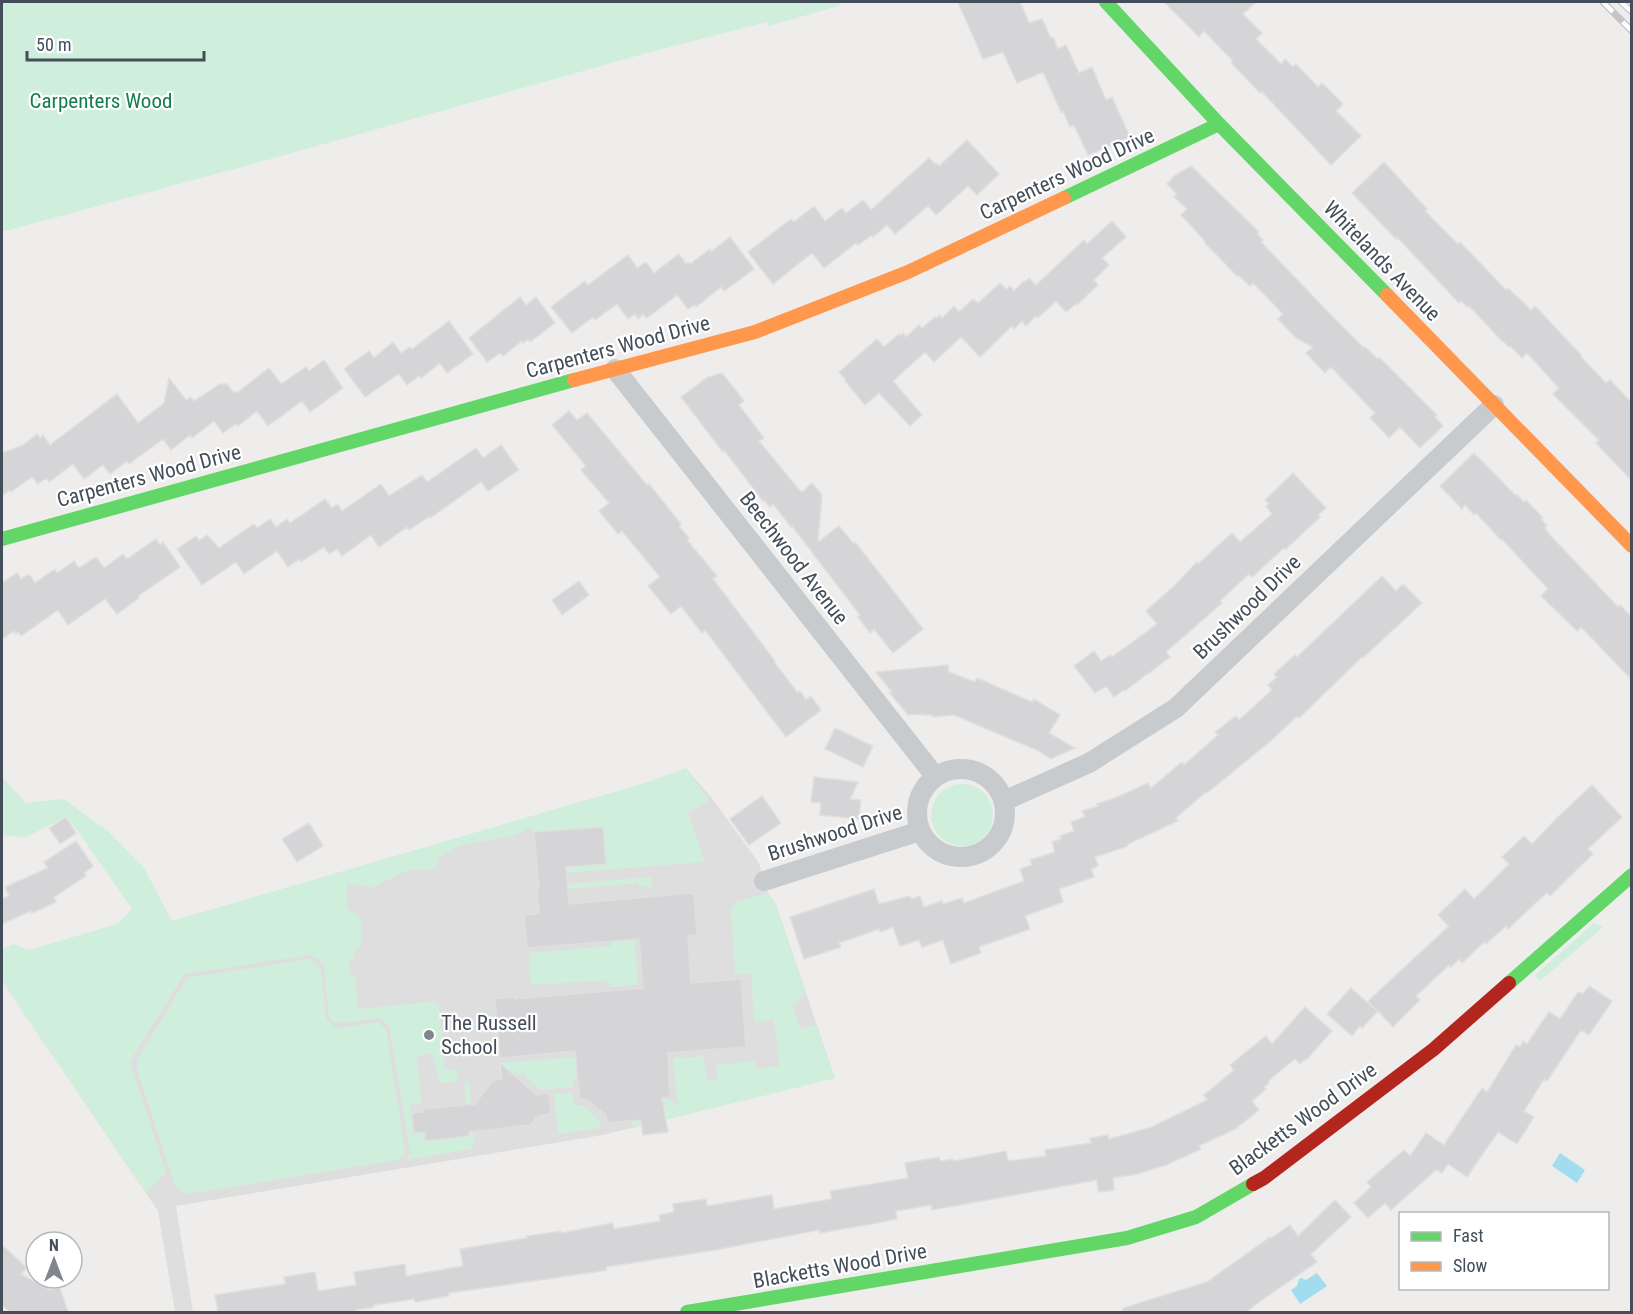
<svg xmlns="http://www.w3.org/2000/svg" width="1633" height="1314" font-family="'Roboto Condensed',sans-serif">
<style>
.education{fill:#dfdede}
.green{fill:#cfefdc}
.water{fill:#a1dcef}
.building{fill:#d5d5d7;stroke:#dfdfdf;stroke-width:1.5}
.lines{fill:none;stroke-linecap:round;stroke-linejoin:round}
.street{stroke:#c8cbcd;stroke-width:20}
.fast{stroke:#63d668;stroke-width:14}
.slow{stroke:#ff974d;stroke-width:14}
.jam{stroke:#b3261e;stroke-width:14}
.rail-casing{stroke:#c2c4c7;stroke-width:7}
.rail{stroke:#fff;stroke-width:4.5;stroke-dasharray:14;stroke-linecap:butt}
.poi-dot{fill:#7f868d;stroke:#fff;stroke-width:2}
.labels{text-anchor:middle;stroke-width:4.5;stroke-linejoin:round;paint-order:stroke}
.park-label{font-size:21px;fill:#117e4c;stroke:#fff}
.street-label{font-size:21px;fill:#434e5a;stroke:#fff}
.poi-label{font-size:21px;fill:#434e5a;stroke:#fff;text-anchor:start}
</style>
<rect width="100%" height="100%" fill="#eeedec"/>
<!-- education -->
<path class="education" d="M686 768 714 801 759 863 768 893 776 904 835 1078 603 1135 176 1206 193 1312H175L158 1211 2 981V971L649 782Z"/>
<!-- green -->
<path class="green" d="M2 2H839L842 5 769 26 767 22 647 53 278 157 2 232Z
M686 768 709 800 688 813 705 862 537 875V869L606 863 603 827 534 832 531 828 512 836 461 845 440 856 435 870H408L371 888 347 883V909L361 918V947L354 951V960L349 961 350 975H355L358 1009 432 1002 439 1004 445 1070H457L458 1082 440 1083 432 1054 417 1056 421 1104 410 1105 412 1134 423 1133 424 1141 469 1136 464 1083 469 1082 474 1144 471 1149 407 1160 410 1152 389 1025 379 1018 339 1023 332 1021 329 1016 324 966 319 959 310 955 184 974 132 1058 130 1063 166 1172 146 1193 2 981V949L13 944 29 950 117 924 132 909 67 816 25 838 2 835V777L26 803 64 799 108 831 144 868 172 921 649 782Z
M931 815a31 31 0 1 1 62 0a31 31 0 1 1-62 0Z
M651 877 652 886 639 887 638 883 568 889 567 884Z
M768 893 776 904 805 992 797 1002 792 1004 800 1029 816 1024 835 1078 635 1127 625 1116 659 1098 672 1100 678 1106 673 1059 704 1056 707 1080 718 1079 716 1065 755 1061 756 1069 780 1066 774 1020 754 1021 751 973 735 974 731 911 737 902Z
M1594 923 1603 927 1540 981 1535 975Z
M634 933 638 985 610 987 609 980 531 985 529 953 612 946V935Z
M310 959 318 965 321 972 326 1019 337 1029 377 1022 386 1029 405 1151 403 1156 398 1160 187 1194 179 1191 174 1183 136 1066 137 1060 187 978Z
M591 1056 580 1078 573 1079V1087L539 1090 530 1080H526V1073L512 1074 510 1070 499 1071V1063Z
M573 1093 574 1105H582L599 1120 600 1128 558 1134 554 1094Z"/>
<!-- water -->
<path class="water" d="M1560 1153 1585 1170 1577 1183 1552 1166Z
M1317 1273 1327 1286 1300 1304 1291 1290 1297 1286 1299 1279 1302 1278 1306 1280Z"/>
<!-- building -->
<path class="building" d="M958 2H1020L1029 23 1042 19 1051 38 1053 37 1058 49 1066 45 1079 73 1092 67 1106 100 1112 97 1130 137 1088 155 1074 125 1070 127 1063 111 1061 112 1043 72 1017 83 1003 52 983 59Z
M1164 2H1256L1243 14 1262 33 1256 39 1281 64 1285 59 1293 67 1296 64 1318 87 1322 83 1343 104 1336 111 1361 136 1331 165 1262 92 1260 93 1240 72 1231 63 1233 61 1204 31 1199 37Z
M967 140 999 174 977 195 968 186 936 215 928 206 895 234 887 225 873 237 872 235 858 245 856 243 824 268 812 253 773 284 748 252 791 219 794 222 814 206 825 221 842 208 846 213 863 200 871 210 929 158 935 164 936 163 939 166Z
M1384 162 1427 209 1425 211 1458 244 1460 242 1506 290 1508 288 1531 310 1535 306 1582 356 1581 357 1606 383 1610 380 1632 403V481L1596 443 1599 440 1553 394 1559 388 1527 353 1522 358 1510 346 1509 347 1498 337 1474 311 1468 306 1467 307 1461 301 1459 303 1397 237 1396 239 1352 193Z
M1191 166 1259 232 1257 234 1263 240 1261 242 1329 313 1364 348 1365 347 1378 359 1380 358 1437 415 1435 417 1443 426 1420 448 1400 427 1389 438 1370 418 1375 413 1331 367 1325 373 1306 353 1313 347 1296 338 1278 319 1283 314 1253 283 1250 286 1238 275 1237 276 1204 242 1205 241 1181 215 1187 209 1174 197 1177 194 1167 184 1174 176Z
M1112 221 1126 237 1102 258 1109 265 1094 280 1098 285 1077 305 1076 304 1066 312 1056 301 1038 318 1036 316 1026 326 1022 321 1014 329 1012 326 980 357 961 337 934 362 925 352 893 381 922 415 910 426 879 393 865 405 845 381 846 380 839 372 877 339 884 347 899 334 900 336 903 333 906 337 919 325 922 328 935 317 937 318 940 315 942 318 954 306 959 312 973 299 978 303 1000 283 1006 289 1010 286 1014 291 1024 281 1025 282 1029 278 1036 285 1084 240 1087 244Z
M730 237 754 269 724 291 721 287 696 307 694 305 688 309 677 295 647 318 643 314 638 319 635 314 628 319 617 304 595 320 593 317 572 333 551 307 585 281 588 285 628 255 637 268 646 262 654 273 679 254 686 264 689 262 690 264 710 249 711 252Z
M520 297 526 305 536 297 555 323 530 342 528 339 523 343 522 341 503 356 500 353 487 362 469 338Z
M449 321 473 354 447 373 440 363 421 378 419 376 407 385 399 374 365 397 344 369 369 351 374 358 393 342 401 353 410 347 412 349Z
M324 360 343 388 310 412 302 401 268 426 257 411 238 426 236 424 223 433 214 421 192 438 190 435 171 450 163 439 129 464 127 461 110 474 103 465 84 479 73 464 49 482 46 478 38 484 32 477 11 492 10 490 2 496V453L23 445 37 434 40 438 43 435 50 445 117 394 138 423 164 403 169 378 186 400 191 397 194 401 220 384H227L234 393 237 391 238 392 269 368 281 384 306 367 309 371Z
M722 373 744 401 739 405 764 438 759 441 800 491 802 492 812 483 822 495 818 542 839 526 853 543 855 542 923 629 893 653 874 629 870 633 858 617 860 615 792 526 791 527 773 504 770 507 764 500 763 501 724 450 722 451 681 397 708 377Z
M569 411 577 420 587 413 647 485 649 484 681 524 679 526 689 538 687 540 717 576 713 579 775 661 774 662 798 693 800 691 806 700 811 696 821 710 786 737 705 630 702 633 681 606 671 614 648 586 660 577 622 531 618 534 599 511 609 503 581 470 586 466 552 425Z
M501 445 519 470 488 491 481 482 430 518V516L409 530 407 527 379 547 371 535 342 556 337 549 329 554 324 547 301 562 299 559 288 567 277 551 244 574 236 562 202 585 177 549 196 536 199 541 207 535 219 548 254 524 257 528 270 519 276 527 287 519 290 523 325 499 332 508 338 504 342 511 381 484 389 496 422 475 427 482 476 448 483 458Z
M1474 453 1516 496 1517 495 1524 502 1526 500 1543 518 1541 519 1547 526 1545 528 1550 535 1618 607 1620 605 1632 617V680L1581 627 1577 631 1541 596 1548 589 1502 539 1501 540 1476 513 1474 515 1465 505 1462 509 1440 486Z
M1293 473 1326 508 1318 515 1320 517 1286 549 1284 548 1252 577 1249 574 1220 601 1222 603 1166 652 1170 657 1148 674V673L1125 691 1124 690 1114 697 1106 686 1095 693 1074 666 1094 651 1101 661 1110 655 1112 657 1157 624 1146 611 1174 586 1197 562 1198 564 1232 533 1240 542 1272 514 1266 506 1269 504 1265 500Z
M156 539 160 545 163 542 180 567 138 596 139 598 117 614 105 599 68 625 58 610 21 636 18 632 16 634 14 631 2 639V583L17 573 21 579 29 574 35 583 55 569 57 573 74 561 79 568 96 557 104 568 123 554 127 559Z
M1382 576 1396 591 1403 584 1422 603 1364 657 1363 656 1299 718 1297 716 1273 739 1207 793 1206 792 1176 818 1178 821 1128 844V846L1095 857 1098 866 1091 869 1094 877 1059 889 1063 902 1025 916 1030 929 979 947 981 953 951 964 943 940 922 947 919 940 900 946 893 927 880 932 879 929 839 943 841 947 804 959 790 917 874 889 879 904 910 896 911 899 920 896 924 907 942 901 943 904 962 898 964 903 1024 881 1020 869 1032 865 1030 860 1055 852 1052 842 1061 839 1060 836 1074 831 1071 822 1085 817 1082 811 1098 806 1097 804 1115 798 1148 783 1151 788 1182 762 1184 765 1218 735 1215 732 1236 716 1239 720 1272 690 1268 685 1277 677 1274 674 1295 655 1297 657Z
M579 581 589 595 562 615 552 600Z
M948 665 949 672 975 682 977 678 1032 702 1034 699 1060 715 1049 733 1075 748 1051 759 1039 751 954 715 932 717V715H922V714L908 715 889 692H892L876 672Z
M835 728 873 746 863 767 825 749Z
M814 777 858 782 850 799 861 800 859 819 820 815 821 803 811 802Z
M1592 785 1622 817 1588 849 1593 854 1550 896 1547 893 1541 898 1508 929 1506 926 1486 944 1484 942 1462 963 1459 959 1451 967 1449 965 1416 996 1420 1000 1393 1027 1378 1011 1362 1028 1360 1026 1352 1036 1327 1014 1351 988 1377 1011 1368 1001 1449 926 1438 915 1465 889 1474 899 1509 864 1502 857 1524 836 1532 844 1557 818Z
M762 796 781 823 749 845 730 819Z
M66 817 76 833 60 844 49 828Z
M309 823 323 846 297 862 282 839Z
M603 827 606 864 566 867 569 904 694 893 697 935 688 936 691 983 741 979 746 1047 668 1053 670 1097 662 1098 668 1132 643 1135 641 1120 606 1123V1115L586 1099 580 1100 575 1051 500 1058 495 999 515 997V999L643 988 639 939 527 948 524 915 539 914 537 887H539L534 832Z
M76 841 93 866 84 873 86 876 54 897 56 902 32 913 31 911 2 924V899L9 896 5 887 48 868 44 862Z
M1589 986 1612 1001 1589 1035 1581 1030 1547 1081 1544 1079 1524 1111 1534 1117 1517 1144 1498 1132 1467 1177 1448 1164 1442 1173 1436 1170 1391 1210 1385 1203 1368 1218 1354 1203 1371 1187 1367 1182 1404 1150 1410 1156 1426 1133 1444 1145 1482 1088 1487 1092 1516 1045 1520 1047 1523 1041 1527 1044 1549 1012 1560 1019 1578 992 1583 994Z
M1305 1007 1332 1031 1306 1060 1305 1059 1300 1064 1295 1059 1268 1081 1269 1083 1264 1087 1266 1089 1252 1101 1259 1110 1235 1129 1199 1146 1201 1149 1166 1165 1137 1174 1113 1178 1114 1190 1098 1192 1097 1180 932 1210 931 1205 896 1211 897 1219 872 1224 820 1233 819 1230 715 1250 606 1267V1270L595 1272 449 1293V1296L415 1302 414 1299 374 1305V1307L356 1310V1312H218L215 1295 285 1284 284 1277 315 1272 318 1291 356 1285 354 1272 405 1264 406 1276 463 1266 460 1249 527 1238 526 1236 561 1231V1233L613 1223 614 1229 660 1221 659 1215 674 1212 673 1204 706 1199 707 1206 772 1195 774 1209 832 1199 830 1191 908 1178 905 1163 939 1157 940 1161 953 1159V1161L1006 1151 1008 1161 1046 1156 1045 1150 1091 1143 1090 1138 1108 1135 1109 1139 1152 1127 1207 1100 1204 1095 1234 1070 1230 1065 1266 1036 1272 1044Z
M500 1063 537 1095 549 1093 551 1114 539 1115 530 1125 469 1132V1136L426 1141 425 1132 414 1133 412 1113 423 1112V1109L475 1104 493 1080 502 1079Z
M1335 1200 1351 1217 1311 1254 1317 1262 1266 1297 1246 1312H1123V1308L1207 1282 1270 1237 1271 1238 1290 1225 1298 1236Z
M2 1245 27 1268 21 1274 50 1290 60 1288 68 1312H10L2 1305Z"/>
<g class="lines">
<!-- street -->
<path class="street" d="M615 369 935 776
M917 813a44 44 0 1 1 88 0a44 44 0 1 1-88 0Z
M1004 801 1089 763 1176 708 1494 405
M764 881 920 831"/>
<!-- fast -->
<path class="fast" d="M1106 2 1219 124 1387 295
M1064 198 1219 124
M2 539 574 380
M1509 983 1632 875
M687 1312 1127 1238 1196 1217 1253 1184"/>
<!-- slow -->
<path class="slow" d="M1387 295 1632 546
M574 380 755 332 908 272 1064 198"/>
<!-- jam -->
<path class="jam" d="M1253 1184 1264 1178 1434 1049 1509 983"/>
<!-- rail casing -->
<g class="rail-casing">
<path id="rail" d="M1603 2 1632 31
M1621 2 1632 12"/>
</g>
<!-- rail -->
<use href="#rail" class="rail"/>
</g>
<!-- markers -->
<circle class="poi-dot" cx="429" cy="1035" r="6"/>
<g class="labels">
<!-- park labels -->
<g class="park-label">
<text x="101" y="108">Carpenters Wood</text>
</g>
<!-- street labels -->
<g class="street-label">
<text transform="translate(1067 174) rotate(-25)" y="7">Carpenters Wood Drive</text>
<text transform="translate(1382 261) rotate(46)" y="7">Whitelands Avenue</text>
<text transform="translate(618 347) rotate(-15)" y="7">Carpenters Wood Drive</text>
<text transform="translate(149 476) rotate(-15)" y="7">Carpenters Wood Drive</text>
<text transform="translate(794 558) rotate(52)" y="7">Beechwood Avenue</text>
<text transform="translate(1247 607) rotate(-44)" y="7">Brushwood Drive</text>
<text transform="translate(835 833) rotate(-18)" y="7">Brushwood Drive</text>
<text transform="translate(1303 1119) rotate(-36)" y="7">Blacketts Wood Drive</text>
<text transform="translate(840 1266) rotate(-10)" y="7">Blacketts Wood Drive</text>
</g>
<!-- poi labels -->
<g class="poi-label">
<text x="441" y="1030">The Russell<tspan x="441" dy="24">School</tspan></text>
</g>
</g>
<!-- border -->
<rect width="1633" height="1314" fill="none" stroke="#434e5a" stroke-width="6"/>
<!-- legend -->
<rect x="1399" y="1212" width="210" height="78" fill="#ffffff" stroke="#b4b8bd" stroke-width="1.5"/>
<rect x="1411" y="1232" width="30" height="9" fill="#63d668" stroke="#b4b8bd" stroke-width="1.5"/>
<text x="1453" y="1242" font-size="18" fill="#434e5a">Fast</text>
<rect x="1411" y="1262" width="30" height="9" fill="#ff974d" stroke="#b4b8bd" stroke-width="1.5"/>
<text x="1453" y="1272" font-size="18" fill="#434e5a">Slow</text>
<!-- north arrow -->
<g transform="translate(54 1260)"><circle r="28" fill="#ffffff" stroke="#b4b8bd" stroke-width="1.5"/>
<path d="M0-4.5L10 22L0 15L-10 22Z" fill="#7f868d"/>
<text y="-9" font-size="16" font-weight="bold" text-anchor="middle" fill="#434e5a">N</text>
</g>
<!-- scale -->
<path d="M27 51v9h177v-9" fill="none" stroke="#434e5a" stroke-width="3"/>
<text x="36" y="51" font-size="18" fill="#434e5a" stroke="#ffffff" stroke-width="4.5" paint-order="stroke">50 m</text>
</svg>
